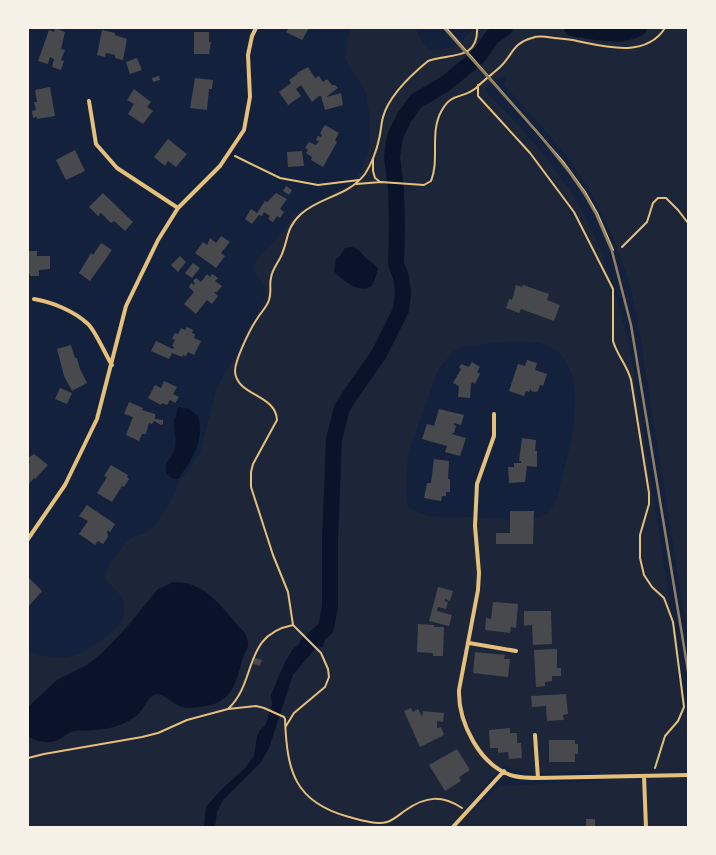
<svg xmlns="http://www.w3.org/2000/svg" width="716" height="855" font-family="'Nunito Sans',sans-serif">
<style>
.green{fill:#1d2539;fill-rule:evenodd}
.water{fill:#0b132b}
.lines{fill:none;stroke-linecap:round;stroke-linejoin:round}
.river{stroke:#0b132b;stroke-width:16}
.building{fill:#48494c}
.path{stroke:#e5c07b;stroke-width:2}
.minor{stroke:#e5c07b;stroke-width:4}
.rail{stroke:#918062;stroke-width:2.5}
</style>
<rect width="100%" height="100%" fill="#14213d"/>
<!-- green -->
<path class="green" d="M352 28H416C419 35 421 44 428 48 441 56 468 40 473 28H688V638L637 317C625 256 600 197 560 148 543 126 523 106 504 85L506 76 494 80 486 88 488 94C525 131 561 171 586 218 611 266 623 318 634 370L688 722V827L28 828V651C40 655 56 660 70 657 83 655 117 631 123 619 125 614 125 605 123 600 120 592 111 586 105 579L107 570 111 562 123 546 131 538 149 531 156 525 176 492 178 483 200 453 217 387 237 354 248 328 258 313 266 296 265 286 254 272 253 266 258 258 278 238 294 215 354 182 362 169 369 147 370 119 366 92 345 59 348 37ZM497 342C517 342 543 338 559 353 587 379 572 441 563 473 559 487 558 505 545 514 527 526 491 517 470 517 450 517 424 520 408 506L406 488 408 453 438 370 453 352 461 347ZM505 765C533 780 569 769 600 771L601 781 500 786 480 804 474 800 478 793Z"/>
<!-- water -->
<path class="water" d="M351 247C360 249 360 252 365 257 370 262 375 263 378 269 376 274 375 281 372 285 362 296 340 279 334 271L336 259 340 256 345 248Z
M179 407 189 409 198 416C205 442 192 459 178 479H174L166 474V464C181 445 174 441 174 420L176 417 177 409Z
M173 582C208 581 223 611 245 633 252 647 246 648 242 661 233 696 226 706 189 708 176 709 163 692 156 694 146 697 144 711 136 716 124 725 107 730 93 730 87 731 79 730 73 731 65 734 59 742 49 742 42 743 35 740 28 737V707L57 680 87 665 101 654 126 628 157 590Z
M327 629 323 647 317 646 293 675 269 748 261 762 223 800 217 812 215 827 204 828 206 807 220 791 245 768 254 756 257 736 260 730 265 726 272 705 271 695 285 662 293 649 312 634Z"/>
<g class="lines">
<!-- river -->
<path class="river" d="M572 28C595 31 617 39 639 28
M307 645 326 628 330 606V540L334 439 342 408 351 394 379 354 401 310 403 293 401 277 396 263 397 225 396 189 392 157 395 136 404 118 416 101 445 84 472 62 481 53 492 37 505 28"/>
</g>
<!-- building -->
<path class="building" d="M55 28 65 32 61 49 65 50 61 60 64 61 61 70 52 67 54 59 50 57 48 64 38 61 49 30 54 32Z
M289 28H309L302 40 286 32Z
M102 30 115 33V35L127 39 123 60 115 58V55L106 53 105 57 97 55Z
M194 32H209V42H211L209 54H194Z
M137 58 142 70 130 74 126 62Z
M308 67 315 78 319 76 323 82 327 79 332 85H335L338 88 326 97 341 93 343 105 325 110 321 96H319L312 102 301 85 296 89 301 96 288 105 279 92 291 83 289 80 298 74 297 73Z
M159 76 160 80 153 82 152 78Z
M195 78 213 80 212 89H209L207 110 190 108Z
M50 87 55 116 37 119V117L33 118 32 111 36 110 34 102H37L35 90Z
M134 89 151 102 147 107 153 111 143 124 128 114 134 104 127 100Z
M325 125 339 133 335 140 337 142 323 167 311 160 312 157 306 153 308 150 305 148 309 142 316 145 319 141 316 140 318 136 321 137 322 135 320 133Z
M168 139 187 154 176 167 168 161 165 166 154 157Z
M75 150 85 171 66 180 56 160Z
M302 151 304 166 288 167 287 152Z
M286 186 292 190 289 195 283 191Z
M103 193 133 222 125 231 114 221 111 223 101 213 98 216 89 207Z
M276 193 287 199 280 209 284 212 280 218 277 216 273 222 268 219 270 216 264 212 262 216 259 215 252 224 245 219 251 209 257 213 265 201 267 202Z
M221 236 230 242 221 253 225 256 216 268 195 253 203 242 207 245 210 238 216 243Z
M101 243 112 250 90 281 79 273 91 253 93 255Z
M28 251H37V256H50V269L39 270V276H30V274H28Z
M180 256 186 262 178 272 171 265Z
M193 263 200 268 192 278 185 273Z
M207 274 210 277 212 274 218 278 215 281 222 286 217 292H214L218 296 212 304 207 300 196 314 184 304 194 292 189 287 191 283 194 285 195 283 193 281 196 278 201 282Z
M516 285 522 287 523 285 549 294 547 300 560 305 554 321 521 309 519 313 506 308 509 299 512 300Z
M187 327 193 330 192 333 195 334 194 338 201 341 194 355 188 352 186 356 183 355 182 357 172 353 169 359 151 351 156 341 173 349 174 347 172 346 175 340 172 339 175 333 178 334 181 328 185 330Z
M71 345 75 358H77L80 369 87 383 72 391 64 376 57 349Z
M527 360 537 363 535 370 547 374 543 386 540 385 538 391 535 392 531 391V388L529 392 526 391 524 396 509 391 518 364 525 366Z
M472 362 480 367 477 372 480 374 475 384 473 382 471 384 470 398 458 397 459 386 453 383 461 369 459 368 461 364 469 367Z
M164 381 177 387 173 394 179 397 175 403 170 400 167 405 162 403 161 405 148 398 155 385 161 388Z
M60 388 72 393 67 404 55 399Z
M129 402 143 408 142 410 155 414V419L163 420V424L161 425 154 421 152 424 149 423 146 434H142L139 441 126 435 133 417 124 414Z
M439 409 464 415 461 425 454 423V425L456 426 454 433H452V434L466 438 460 456 445 452 447 446 422 439 427 424 434 426Z
M522 438 536 440 535 451H537V467L527 466 525 482 509 483 508 467H514V463H521V461H519Z
M34 454 48 465 35 479 34 478 28 485V465L30 462 28 458Z
M434 459 449 461 448 479H450V492H446V496H442L441 501 424 498 427 483H431Z
M111 465 128 475 127 477 129 479 124 487 122 486 112 502 97 493 107 477 104 476Z
M87 505 115 524 110 532 107 530 108 537 103 544 98 541 95 545 79 534 88 521 79 516Z
M510 511H534L533 544H496V533H510Z
M28 577 42 591 28 607Z
M438 587 453 591 450 601 445 599V601L448 602 446 609 438 607 437 611 452 615 449 626 429 621Z
M493 602 518 604 516 628 511 627 510 633 485 630 486 618 491 619Z
M524 611H551L552 644 533 645 532 625 524 626Z
M418 624 434 625V627H444L443 656H433V653L417 652Z
M557 649V668H561V676H552V681L545 682V686L536 687 534 650Z
M475 652 505 655 504 659H510L508 677 473 673Z
M255 658 262 660 260 666 253 664Z
M566 694 568 714 563 715 564 720 547 721 546 706 532 707 531 696Z
M411 708 413 712 418 709 422 717 423 711 444 713 443 722 437 721V728L441 727 444 735 420 747 404 711Z
M510 728V733H517V743H521L522 758 509 759 508 752 498 753V748H490L489 730Z
M549 740H575V744H578V754H575V762H549Z
M457 749 470 770 459 777 461 781 445 791 429 765Z
M586 819H595V828H586Z"/>
<g class="lines">
<!-- path -->
<path class="path" d="M446 28 564 163 585 192 597 213 613 250
M478 85V96L530 153 574 212 613 289V341C617 355 627 365 631 380L649 493V504L640 535V558L644 575 652 587 664 598 673 622 684 707 678 721 665 736 655 768
M235 156 280 178 318 185 359 180
M373 158V171L375 178 379 181
M356 184 381 182 424 185 431 181C440 159 429 132 442 110 452 92 463 99 476 88 483 81 491 75 499 68 512 57 512 43 532 38 539 35 547 37 554 38 562 39 570 39 577 41 606 47 646 58 665 28
M622 247 647 222 653 203 658 198H666L678 210 688 223
M228 709C258 681 242 635 293 625
M286 726 294 713 325 687 329 677 328 669 321 653 293 625 288 592 273 555 251 487V472L253 464 277 420C276 394 236 396 235 371 235 360 250 329 257 319 261 312 267 307 269 300 272 292 269 285 271 278 272 269 279 262 282 254 289 237 286 228 301 214 321 196 347 197 365 174 371 165 377 150 379 139 381 132 381 124 383 117 389 95 411 75 428 61 446 53 479 62 477 28
M28 758 44 754 142 737 158 733 187 720 228 709 256 706 264 708 284 717 285 719C287 771 294 802 349 817 360 820 376 825 387 822 394 820 400 814 406 810 426 796 442 795 462 808"/>
<!-- minor -->
<path class="minor" d="M89 101 96 144 117 168 178 208
M34 299C52 302 74 311 88 324 95 330 106 356 112 365
M494 414V436L477 484 475 526 479 573 478 590 459 690C458 722 480 767 514 776 522 778 530 778 538 778L688 775
M28 539 65 485 97 419 126 306 158 240 178 208 220 166 244 130 250 97 248 55 252 36 256 28
M469 643 516 651
M535 735 538 778
M644 776 646 828
M452 828 504 771"/>
<!-- rail -->
<path class="rail" d="M444 28 539 134 570 173 584 193 596 214 612 251 631 325 688 671"/>
</g>
<!-- border -->
<rect width="716" height="855" fill="none" stroke="#f6f1e7" stroke-width="58"/>
</svg>
